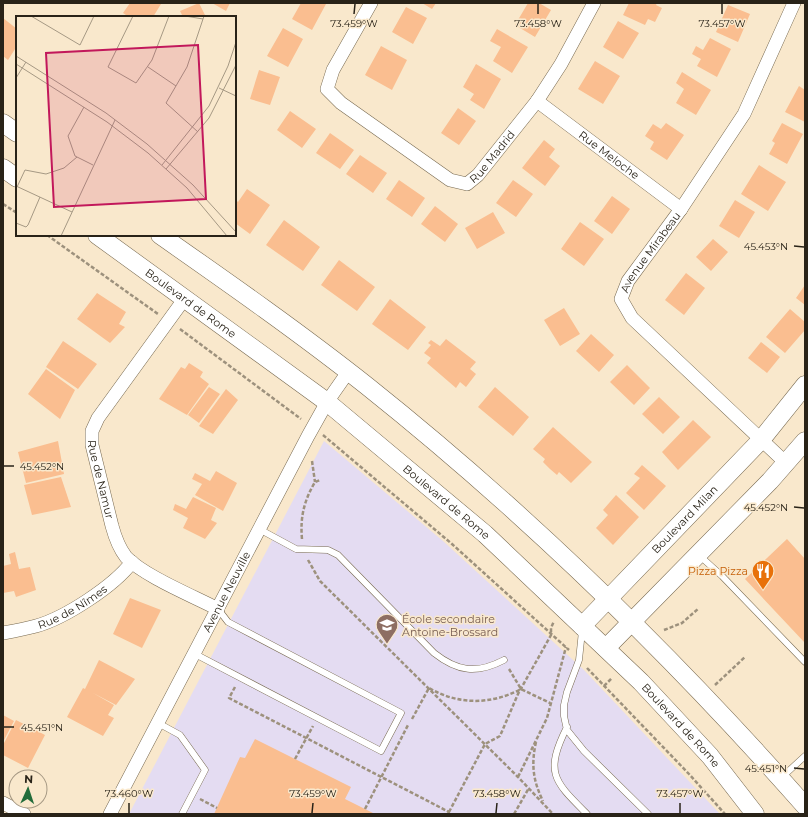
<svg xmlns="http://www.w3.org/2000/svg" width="808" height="817" font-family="Montserrat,sans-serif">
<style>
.education{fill:#e4dcf2}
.building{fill:#fabe90}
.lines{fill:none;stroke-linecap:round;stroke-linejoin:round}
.service-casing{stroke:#776950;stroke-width:7}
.minor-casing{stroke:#776950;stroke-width:14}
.secondary-casing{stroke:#776950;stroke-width:19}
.path{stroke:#9d917d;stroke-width:2.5;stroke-dasharray:4 2;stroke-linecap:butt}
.service{stroke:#fff;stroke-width:6}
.minor{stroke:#fff;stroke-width:13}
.secondary{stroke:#fff;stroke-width:18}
.ticks{fill:none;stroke:#292318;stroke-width:1.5}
.labels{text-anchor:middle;stroke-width:3;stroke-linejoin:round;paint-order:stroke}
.street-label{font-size:11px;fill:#292318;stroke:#f9e8cc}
.food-label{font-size:11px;fill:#c56008;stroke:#f9e8cc;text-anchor:end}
.education-label{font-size:11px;fill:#785e54;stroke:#f9e8cc;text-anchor:start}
.inset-road{fill:none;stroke:#a69984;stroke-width:1}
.view{fill:#c2185b;fill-opacity:0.15;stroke:#c2185b;stroke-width:2}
.inset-edge{fill:none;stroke:#292318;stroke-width:2}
.ticks-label{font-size:10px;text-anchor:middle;fill:#292318;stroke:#f9e8cc;stroke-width:3;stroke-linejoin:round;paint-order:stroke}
</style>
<rect width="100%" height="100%" fill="#f9e8cc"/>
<!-- education -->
<path class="education" d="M324 441 443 541 584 670 720 814H129Z"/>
<!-- building -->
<path class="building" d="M130 3H160L161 4 153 17H129L123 13Z
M199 3 206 17H178L182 15 180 11Z
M212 3H230L226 11Z
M301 3 326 4 312 30 292 19Z
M422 3H436L432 9Z
M528 3H539L551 10 535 37 515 25Z
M629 3H657L656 5 662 8 655 22 648 19 645 25 623 15Z
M728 5 750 14 738 42 716 32Z
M406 7 427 18 413 44 392 32Z
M3 18 17 29V46L8 60 3 56Z
M618 21 639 33 623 59 603 47Z
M283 28 303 39 288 67 267 56Z
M497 29 528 47 512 73 493 61 501 47 490 41Z
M710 38 731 49 717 77 697 66 701 59 692 54 696 46 703 50Z
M381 46 407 60 392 90 365 75Z
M595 61 620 76 603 104 578 89Z
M476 64 501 79 484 109 470 100 474 94 463 87Z
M259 70 280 77 270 105 250 99Z
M682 72 711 90 696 115 676 103 684 89 676 83Z
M799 86 805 90V122L785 112Z
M458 108 476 121 459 145 441 133Z
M290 111 316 129 302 148 277 130Z
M666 123 684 135 667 160 650 149 654 142 645 136 653 124 661 129Z
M782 123 803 134 787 164 769 154 775 143 772 141Z
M330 133 354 150 340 169 316 153Z
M544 140 555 149 549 157 560 166 545 186 522 168Z
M360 155 387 173 373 193 346 174Z
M759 165 786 182 768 211 741 194Z
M399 180 425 198 412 217 386 199Z
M513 180 533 194 516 217 496 203Z
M247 189 270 205 250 234 235 223V199L238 202Z
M612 196 630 209 612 234 594 221Z
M735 200 755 212 739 238 719 226Z
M435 206 458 224 445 242 421 224Z
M493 212 505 233 477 249 465 228Z
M284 220 320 247 303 271 266 245Z
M580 222 604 239 584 266 561 249Z
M713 239 728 252 711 271 696 257Z
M339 260 375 287 357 311 321 285Z
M686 273 705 288 684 315 665 300Z
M805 285V305L796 298Z
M97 293 126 312 119 324 125 327 110 343 77 319Z
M390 299 426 327 408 350 372 324Z
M564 308 580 334 560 346 544 320Z
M790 309 805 322V330L785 353 766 337Z
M591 334 614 355 599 372 576 351Z
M446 339 476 362 470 369 476 374 466 387 460 382 456 388 427 363 431 358 424 353 431 345 428 343 431 340 440 346Z
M63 341 97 364 78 389 46 367Z
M761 342 780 357 767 373 748 358Z
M189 363 203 372 200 377 209 384 187 415 159 399 181 367 185 369Z
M627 365 650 388 634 405 610 382Z
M46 369 75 390 60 419 28 394Z
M209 387 220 394 199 423 188 415Z
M495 387 529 417 513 436 478 407Z
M226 389 238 400 213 434 199 426Z
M659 397 680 417 663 434 642 414Z
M693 420 711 437 678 470 662 452Z
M553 427 592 462 571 483 559 472 557 475 550 469 543 462 545 459 533 449Z
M58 441 64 474 26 483 18 452Z
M642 465 666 486 644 510 626 493 640 478 634 474Z
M216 471 237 483 223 511 195 495 202 484 192 479 195 473 210 481Z
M61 477 71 507 32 515 24 485Z
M616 495 639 517 613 545 596 528 608 515 603 510Z
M193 497 216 508 211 520 217 523 205 539 183 528 188 518 173 510 175 504 186 509Z
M787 539 805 559V643L745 579Z
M15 552 19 569 30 567 36 590 16 597 14 591 3 593V566L11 564 9 554Z
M130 598 161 610 142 648 113 634Z
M99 660 135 679 116 705 93 693 114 705 108 715 114 718 103 736 67 717 83 688 85 689Z
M3 715 14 721 3 742Z
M16 720 45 735 28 768 3 755V745Z
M255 739 351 787 345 799 375 814H214L240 757 245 758Z"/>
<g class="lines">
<!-- service casing -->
<g class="service-casing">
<path id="service" d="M259 529 296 549 328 550 338 555 434 653C458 672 477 674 504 660
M700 556 722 576 805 662
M582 631 579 660 567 692 564 705V716L567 730 584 751 648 814
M195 654 381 751 401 713 228 622 218 609
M158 723 180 735 205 770 182 814
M567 727C544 773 554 781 587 814
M781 778 805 756"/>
</g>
<!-- minor casing -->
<g class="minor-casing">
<g id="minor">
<path id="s1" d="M371 3 333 70 327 89 341 103 450 180 467 184 478 175 537 101 561 64 594 3"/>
<path id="s2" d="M537 101 681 209"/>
<path id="s3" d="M185 298 98 418 92 431V445L112 526C115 537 119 548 126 557 144 576 193 596 218 609"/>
<path id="s4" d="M786 463 632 318 621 299 628 281 681 209 744 114 794 3"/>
<path id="s5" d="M3 633C14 631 25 629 36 626 65 618 114 586 132 562"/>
<path d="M3 803 24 814"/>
<path id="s6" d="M110 814 308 436 327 402 348 372"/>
</g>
</g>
<!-- secondary casing -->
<g class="secondary-casing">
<g id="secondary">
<path d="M3 123 17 133"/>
<path d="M3 168 17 178"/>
<path id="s7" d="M97 235 327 402 485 534 641 682 710 756 755 814"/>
<path d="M160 235C230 284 300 333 367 386 525 512 671 654 805 806"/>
<path id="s8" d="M582 626 761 440 805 385"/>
<path d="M606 648 770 481 805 441"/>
</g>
</g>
<!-- path -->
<path class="path" d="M3 204 17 213
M47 235 158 314
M180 329 301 419
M323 435 452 544 569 650
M312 461 315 482
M302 539C300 517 304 501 315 482L320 480
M308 560 320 581 518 777 553 814
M664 630 682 623 699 608
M587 668 689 774 725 814
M509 669 521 689 550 703
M715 685 745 657
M604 686 612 678
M235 687 229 698 449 812 448 814
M412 719 429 688C458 705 491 705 521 689
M536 742C531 764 533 781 543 801
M295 759 313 726
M518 777 547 718 566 647
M200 799 217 808
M365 809 408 725
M449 812 485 744 500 736 518 694 551 635V628L554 621
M514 814 529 788"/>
<!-- service -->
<use href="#service" class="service"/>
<!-- minor -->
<use href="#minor" class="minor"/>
<!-- secondary -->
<use href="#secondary" class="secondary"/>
</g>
<!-- ticks -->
<path class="ticks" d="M354 14 355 4M538 14V4M722 14V4M794 246 804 247M4 466H14M794 507 804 508M4 727H14M794 768 804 769M129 813V803M312 813 313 803M496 813 497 803M680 813V803"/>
<!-- icons -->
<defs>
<g id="restaurant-pin" transform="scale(1.15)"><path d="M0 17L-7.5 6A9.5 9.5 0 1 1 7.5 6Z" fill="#e8710a" stroke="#f9e8cc"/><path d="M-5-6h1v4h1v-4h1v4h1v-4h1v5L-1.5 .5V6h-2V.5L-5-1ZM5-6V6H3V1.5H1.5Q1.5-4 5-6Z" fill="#fff"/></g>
<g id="school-pin" transform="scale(1.15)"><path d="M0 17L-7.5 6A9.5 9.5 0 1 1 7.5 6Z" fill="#8d6e63" stroke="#f9e8cc"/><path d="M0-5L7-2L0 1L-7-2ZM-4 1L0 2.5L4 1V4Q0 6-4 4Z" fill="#fff"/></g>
</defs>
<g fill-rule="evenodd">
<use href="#restaurant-pin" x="763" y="571"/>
<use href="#school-pin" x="387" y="625"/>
</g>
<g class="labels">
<!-- street labels -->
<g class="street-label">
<text dy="4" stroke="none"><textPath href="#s2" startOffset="90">Rue Meloche</textPath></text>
<text dy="4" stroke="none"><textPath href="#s1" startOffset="305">Rue Madrid</textPath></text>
<text dy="4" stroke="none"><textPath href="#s4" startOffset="289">Avenue Mirabeau</textPath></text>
<text dy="4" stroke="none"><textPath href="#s7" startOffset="116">Boulevard de Rome</textPath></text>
<text dy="4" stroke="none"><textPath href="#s3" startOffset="212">Rue de Namur</textPath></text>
<text dy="4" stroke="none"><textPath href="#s7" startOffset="440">Boulevard de Rome</textPath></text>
<text dy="4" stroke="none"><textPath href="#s8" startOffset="148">Boulevard Milan</textPath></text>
<text dy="4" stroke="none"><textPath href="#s6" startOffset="251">Avenue Neuville</textPath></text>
<text dy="4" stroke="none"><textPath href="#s5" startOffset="75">Rue de Nîmes</textPath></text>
<text dy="4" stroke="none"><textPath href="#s7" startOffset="764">Boulevard de Rome</textPath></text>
</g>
<!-- food labels -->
<g class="food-label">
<text x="748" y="575">Pizza Pizza</text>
</g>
<!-- education labels -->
<g class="education-label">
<text x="402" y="623">École secondaire<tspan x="402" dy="13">Antoine-Brossard</tspan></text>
</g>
</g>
<!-- overview -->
<g transform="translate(16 16)">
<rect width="220" height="220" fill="#f9e8cc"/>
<path class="inset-road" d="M15 0 64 29 78 0M117 0 92 51 120 67 136 44 153 0M169 0 187 3M0 40 90 97 131 128 177 169 220 216M0 48 91 106 132 137 171 172 211 220M132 51 160 70M0 62 10 46M203 72 220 80M68 91 52 120 59 140 77 149M182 116 150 87 171 51 188 0M146 149 193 90 212 50 220 26M150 153 193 102 220 49M0 170 56 196M1 171 9 154 30 158 48 152 61 141M0 207 10 211 12 209 24 181M45 220 99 104"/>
<path class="view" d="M182 29 190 183 38 191 30 37Z"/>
<rect width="220" height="220" class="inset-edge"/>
</g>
<g class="ticks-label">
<text x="354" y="27">73.459°W</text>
<text x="538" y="27">73.458°W</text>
<text x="722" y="27">73.457°W</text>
<text x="766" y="250">45.453°N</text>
<text x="42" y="470">45.452°N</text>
<text x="766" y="511">45.452°N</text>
<text x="42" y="731">45.451°N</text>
<text x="766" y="772">45.451°N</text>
<text x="129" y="797">73.460°W</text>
<text x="313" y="797">73.459°W</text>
<text x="497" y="797">73.458°W</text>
<text x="680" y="797">73.457°W</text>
</g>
<!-- border -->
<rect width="808" height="817" fill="none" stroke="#292318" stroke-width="8"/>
<!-- north arrow -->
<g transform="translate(28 789) rotate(3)"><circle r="19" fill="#f9e8cc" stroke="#a69984"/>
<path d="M0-3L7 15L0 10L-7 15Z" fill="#226c3a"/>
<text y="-6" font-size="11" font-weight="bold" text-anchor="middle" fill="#292318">N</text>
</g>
</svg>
